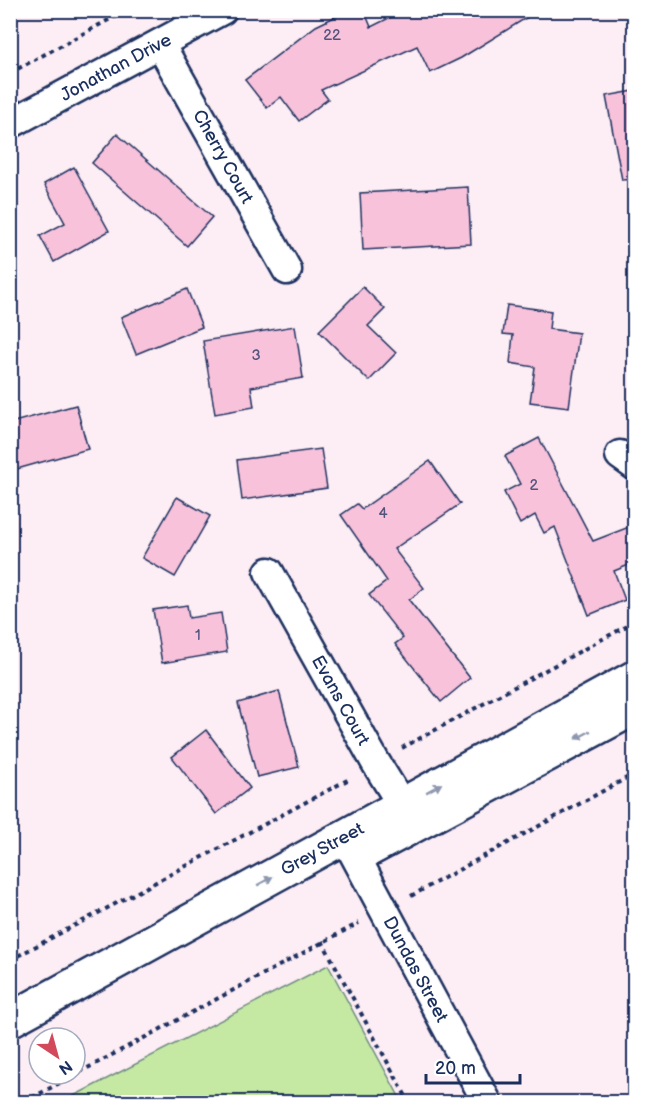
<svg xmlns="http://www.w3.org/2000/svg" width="645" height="1113" font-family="'Balsamiq Sans',sans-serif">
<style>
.green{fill:#c5e9a3;stroke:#708c80;stroke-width:1.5}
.building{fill:#f8c2db;stroke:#1b2f5e;stroke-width:1.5}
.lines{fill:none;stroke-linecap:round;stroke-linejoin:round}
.street-casing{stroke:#1b2f5e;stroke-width:33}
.secondary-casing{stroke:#1b2f5e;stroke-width:38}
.path{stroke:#1b2f5e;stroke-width:4;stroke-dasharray:4.5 4.5;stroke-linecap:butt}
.street{stroke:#fff;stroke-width:28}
.secondary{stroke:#fff;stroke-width:33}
.oneway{fill:#8d97ae}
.labels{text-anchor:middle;stroke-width:6;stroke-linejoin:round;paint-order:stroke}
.number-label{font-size:15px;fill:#52547d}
.street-label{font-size:18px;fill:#1b2f5e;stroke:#fff}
</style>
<rect width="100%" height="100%" fill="#fdedf4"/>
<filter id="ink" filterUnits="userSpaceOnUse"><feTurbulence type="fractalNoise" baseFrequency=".0167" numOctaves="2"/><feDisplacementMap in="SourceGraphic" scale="12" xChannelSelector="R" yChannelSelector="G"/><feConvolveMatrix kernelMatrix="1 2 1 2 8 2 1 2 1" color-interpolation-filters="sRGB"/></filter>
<g filter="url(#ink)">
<!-- green -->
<path class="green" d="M328 965 402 1102H62Z"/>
<!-- building -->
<path class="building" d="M349 10H364L371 27 405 10H539L461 58 430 73 417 46 321 90 328 99 299 121 281 97 267 108 245 80 316 26Z
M634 91V179L622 180 606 96Z
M117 134 212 217 187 246 92 163Z
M74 167 109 231 54 262 40 236 65 223 44 184Z
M468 187 471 244 363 250 360 193Z
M363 287 385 309 368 326 396 353 369 381 319 331Z
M187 289 202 327 136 354 121 317Z
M507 305 551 311 549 329 579 333 569 407 530 402 535 367 510 363 513 335 503 334Z
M295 326 303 378 251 387 254 407 215 414 203 341Z
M76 405 88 449 10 471V423Z
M539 438 593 541 634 525V563L614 571 625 600 589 615 555 527 544 533 535 515 520 524 504 492 520 484 505 456Z
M321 449 327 488 242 500 237 460Z
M430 461 460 504 394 549 424 588 409 600 470 678 441 702 395 644 403 638 369 595 387 581 341 515 357 504 362 509Z
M177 497 210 516 175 577 142 558Z
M187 605 189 618 221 613 227 652 162 663 153 610Z
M279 691 299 767 257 777 238 703Z
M206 730 250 788 216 814 172 757Z"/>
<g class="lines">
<!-- street casing -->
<g class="street-casing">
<g id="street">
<path id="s1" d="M160 44 287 270"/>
<path id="s2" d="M10 124 222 10"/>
<path d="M620 455 634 465"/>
<path id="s3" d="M269 572 376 763 413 823"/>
<path id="s4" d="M345 837 487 1102"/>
</g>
</g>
<!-- secondary casing -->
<g class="secondary-casing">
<g id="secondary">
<path d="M366 851 634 708"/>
<path id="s5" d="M10 1020 634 678"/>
</g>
</g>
<!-- path -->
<path class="path" d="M10 73 127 10
M402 748 634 622
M411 896 634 774
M322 941 409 1102
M10 960 351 778
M24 1102 359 923"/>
<!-- street -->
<use href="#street" class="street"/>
<!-- secondary -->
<use href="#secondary" class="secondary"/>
</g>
<!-- one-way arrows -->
<defs><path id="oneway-solid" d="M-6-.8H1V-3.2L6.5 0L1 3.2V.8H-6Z" transform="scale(1.5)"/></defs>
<g class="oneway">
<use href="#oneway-solid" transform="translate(583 735) rotate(152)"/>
<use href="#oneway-solid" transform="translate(434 788) rotate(-29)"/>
<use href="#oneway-solid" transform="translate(265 881) rotate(-29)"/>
</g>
</g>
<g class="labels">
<!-- number labels -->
<g class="number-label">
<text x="332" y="40">22</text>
<text x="256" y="360">3</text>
<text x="534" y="490">2</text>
<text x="383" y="518">4</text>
<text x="198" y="640">1</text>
</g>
<!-- street labels -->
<g class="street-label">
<text dy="6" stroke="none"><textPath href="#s2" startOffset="120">Jonathan Drive</textPath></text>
<text dy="6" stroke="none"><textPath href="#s1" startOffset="129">Cherry Court</textPath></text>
<text dy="6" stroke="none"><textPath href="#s3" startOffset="147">Evans Court</textPath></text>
<text dy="6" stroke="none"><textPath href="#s5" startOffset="356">Grey Street</textPath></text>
<text dy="6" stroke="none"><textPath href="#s4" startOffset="150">Dundas Street</textPath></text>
</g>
</g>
<!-- margin -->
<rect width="645" height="1113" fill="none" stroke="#fff" stroke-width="36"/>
<rect x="18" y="18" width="609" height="1077" fill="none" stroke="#1b2f5e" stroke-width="2" filter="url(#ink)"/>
<!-- north arrow -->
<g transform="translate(57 1056) rotate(144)"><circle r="28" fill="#ffffff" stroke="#a4acbf" stroke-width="1.5"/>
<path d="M0-4.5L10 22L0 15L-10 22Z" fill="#d1495b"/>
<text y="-9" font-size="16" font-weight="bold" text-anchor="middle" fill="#1b2f5e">N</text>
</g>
<!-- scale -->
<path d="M426 1074v9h94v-9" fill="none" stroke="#1b2f5e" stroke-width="3"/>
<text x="435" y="1074" font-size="18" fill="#1b2f5e" stroke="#ffffff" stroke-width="4.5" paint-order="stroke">20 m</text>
</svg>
